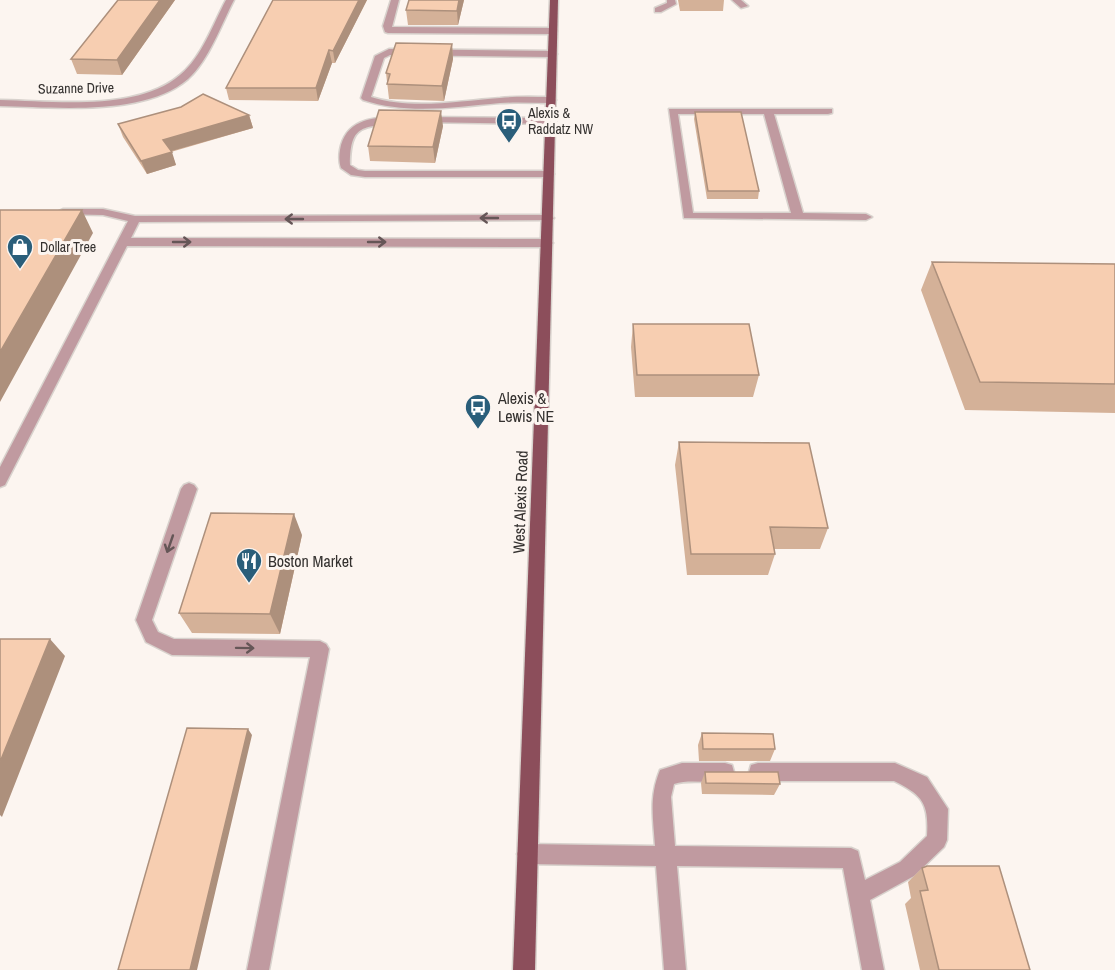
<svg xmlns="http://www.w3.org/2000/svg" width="1115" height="970" font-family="'Archivo Narrow',sans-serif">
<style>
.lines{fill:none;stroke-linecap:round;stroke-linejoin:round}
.service-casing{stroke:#d8d2cd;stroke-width:3}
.minor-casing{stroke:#d8d2cd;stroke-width:3}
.primary-casing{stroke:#d8d2cd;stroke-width:3}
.service{fill:#c09aa0;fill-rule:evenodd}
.minor{fill:#c09aa0;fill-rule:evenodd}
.primary{fill:#8c4e5b;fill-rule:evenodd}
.wall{fill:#d4b198}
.shaded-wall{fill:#ad907c}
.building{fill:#f7ceb1;stroke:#ad907c;stroke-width:1.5}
.oneway{stroke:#655657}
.labels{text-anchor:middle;stroke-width:6;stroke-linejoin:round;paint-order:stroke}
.far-street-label{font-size:14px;fill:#34312f;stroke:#fcf5f0}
.far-poi-label{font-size:14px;fill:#34312f;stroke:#fcf5f0;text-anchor:start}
.poi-label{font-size:16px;fill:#34312f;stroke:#fcf5f0;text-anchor:start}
.street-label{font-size:16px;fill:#34312f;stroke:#fcf5f0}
</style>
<rect width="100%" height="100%" fill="#fcf5f0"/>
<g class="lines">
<!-- service casing -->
<g class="service-casing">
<path id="service" d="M391 0H399L392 27 553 28 557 31 553 34 388 33 385 32 383 26Z
M667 0H675L676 4 661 12H655V8L667 3Z
M732 0H741L748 6 741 8Z
M389 49 552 51 557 54 552 57 390 55 384 58 371 97C412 110 458 101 500 98 517 96 534 97 551 97L556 100 551 103C534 103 517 102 500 103 454 107 408 115 363 100L361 98 375 56Z
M669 109H832V113L828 114H774L803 213 866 214 872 217 866 220 684 218ZM678 114H764L791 213H693Z
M395 117 400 120 399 122C365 129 350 121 350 165L358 170 365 171H549L554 174 549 177H365L351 175 341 168C339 162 339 156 340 150 345 121 370 117 395 117Z
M422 117 551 118 556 121 551 124 418 122 417 120Z
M63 209H103L135 216 548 215 554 218 552 220 139 222 131 238 547 239 553 243 547 247 127 246 7 481 5 485 0 487V467L128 221 103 215 59 214 57 212Z
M189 483 194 485 197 489 152 620 158 632 174 639 320 641 326 644 329 649 269 970H247L310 657 172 655 146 642 136 620 181 489 184 485Z
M682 763H725L732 765 734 772 732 779C714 786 693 778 674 784L671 797 675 846 851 848 858 851 865 880 900 862 927 836C929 804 923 795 894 781H758L751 779 749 772 751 765 758 763H895L927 777 948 809 947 840 944 847 914 876 870 900 884 970H862L843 868 677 866 686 970H664L656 866 527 864 520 861 517 854 520 847 527 844 655 846C653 817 649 797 660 770Z"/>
</g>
<!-- minor casing -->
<g class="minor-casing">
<path id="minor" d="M226 0H234C221 25 209 60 188 79 144 117 54 107 0 106V100C53 101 137 112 180 75 202 57 213 24 226 0Z"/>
</g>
<!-- primary casing -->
<g class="primary-casing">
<path id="primary" d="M550 0H558L535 970H513Z"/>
</g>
<!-- service -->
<use href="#service" class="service"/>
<!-- minor -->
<use href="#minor" class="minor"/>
<!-- primary -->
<use href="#primary" class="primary"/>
</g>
<!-- wall -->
<path class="wall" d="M118 0H175L122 75 77 74 71 59Z
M273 0H367L335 63H332L318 101 229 100 226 88Z
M409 0H464L458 25H408L406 10Z
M678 0H724L723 11H680Z
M452 44 453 59 444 101 389 99 386 73Z
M695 112 759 191 758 199H707L694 119Z
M249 115 253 128 171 152 176 165 147 174 123 137 118 124Z
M443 126 435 163 370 161 368 146Z
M932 262 1115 264V413L965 410 921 290Z
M633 324 759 375 753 397H635L631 347Z
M679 442 828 528 820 549H774L775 554 768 575H687L675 465Z
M302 535 280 634 192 633 179 613Z
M702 733 775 749 770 761H699L698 745Z
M705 772 780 784 774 795 702 794 701 783Z
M922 868 1030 970H920L905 904 911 898 908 882Z"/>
<!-- shaded-wall -->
<path class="shaded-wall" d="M160 0H175L122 75 117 60Z
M359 0H367L335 63 333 51Z
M459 0H464L458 25 457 11Z
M452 44 453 59 444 101 442 86Z
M329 50 332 63 318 101 316 88Z
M441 111 443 126 435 163 433 147Z
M249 115 253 128 168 152 163 140Z
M172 152 176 165 147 174 141 161Z
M82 210 93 233 0 402V352Z
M294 514 302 535 280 634 270 614Z
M50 639 65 656 2 817 0 815V762Z
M248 729 252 735 197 970H190Z"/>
<!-- building -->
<path class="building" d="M118 0H160L117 60 71 59Z
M273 0H359L333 51 329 50 316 88H226Z
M409 0H459L457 11 406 10Z
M396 43 452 44 442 86 387 84 390 74 386 73Z
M203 94 249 115 163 140 172 152 141 161 118 124 181 107Z
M379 110 441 111 433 147 368 146Z
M695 112H741L759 191H708Z
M0 210H82L0 352Z
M932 262 1115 264V384L980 382Z
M633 324H749L759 375H637Z
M679 442 809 443 828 528 770 527 775 554H691Z
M211 513 294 514 270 614 179 613Z
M0 639H50L0 762Z
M187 728 248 729 190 970H118Z
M702 733 773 734 775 749H703Z
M705 772H778L780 784 706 783Z
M927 866H999L1030 970H939L920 891 928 890 922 868Z"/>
<!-- one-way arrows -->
<defs><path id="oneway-shaft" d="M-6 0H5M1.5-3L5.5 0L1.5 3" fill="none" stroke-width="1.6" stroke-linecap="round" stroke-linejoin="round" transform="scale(1.5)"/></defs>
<g class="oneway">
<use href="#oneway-shaft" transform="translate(489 218) rotate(180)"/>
<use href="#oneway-shaft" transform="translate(294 219) rotate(180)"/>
<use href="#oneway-shaft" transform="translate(182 242)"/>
<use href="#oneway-shaft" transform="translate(377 242)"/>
<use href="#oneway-shaft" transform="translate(170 544) rotate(109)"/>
<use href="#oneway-shaft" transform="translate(245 648) rotate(1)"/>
</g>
<!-- icons -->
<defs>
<g id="bus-pin" transform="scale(1.35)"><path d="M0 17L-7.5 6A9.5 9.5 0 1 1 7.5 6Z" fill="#2a5e7a" stroke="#fcf5f0"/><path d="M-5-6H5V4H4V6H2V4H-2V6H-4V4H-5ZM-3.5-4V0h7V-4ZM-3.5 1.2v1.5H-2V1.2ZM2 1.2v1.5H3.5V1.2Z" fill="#fff"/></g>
<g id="shop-pin" transform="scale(1.35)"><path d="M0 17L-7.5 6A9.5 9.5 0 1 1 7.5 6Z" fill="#2a5e7a" stroke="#fcf5f0"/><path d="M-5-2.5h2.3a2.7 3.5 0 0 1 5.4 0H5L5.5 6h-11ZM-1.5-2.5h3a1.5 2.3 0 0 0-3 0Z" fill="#fff"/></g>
<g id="restaurant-pin" transform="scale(1.35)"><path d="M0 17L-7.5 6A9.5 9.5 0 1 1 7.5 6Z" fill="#2a5e7a" stroke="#fcf5f0"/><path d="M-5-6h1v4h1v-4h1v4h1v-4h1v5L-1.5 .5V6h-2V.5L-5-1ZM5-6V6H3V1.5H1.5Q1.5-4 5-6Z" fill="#fff"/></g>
</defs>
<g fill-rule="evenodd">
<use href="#bus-pin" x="509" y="121"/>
<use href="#shop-pin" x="20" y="247"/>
<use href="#bus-pin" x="478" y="407"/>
<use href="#restaurant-pin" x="249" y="561"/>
</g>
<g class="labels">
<!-- far-street labels -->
<g class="far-street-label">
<text transform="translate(76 88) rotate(-1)" y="5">Suzanne Drive</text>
</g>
<!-- far-poi labels -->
<g class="far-poi-label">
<text x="528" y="118">Alexis &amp;<tspan x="528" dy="16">Raddatz NW</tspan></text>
<text x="40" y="252">Dollar Tree</text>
</g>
<!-- poi labels -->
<g class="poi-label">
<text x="498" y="404">Alexis &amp;<tspan x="498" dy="18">Lewis NE</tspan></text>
<text x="268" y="567">Boston Market</text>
</g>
<!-- street labels -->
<g class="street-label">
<text transform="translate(520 502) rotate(-88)" y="6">West Alexis Road</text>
</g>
</g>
</svg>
